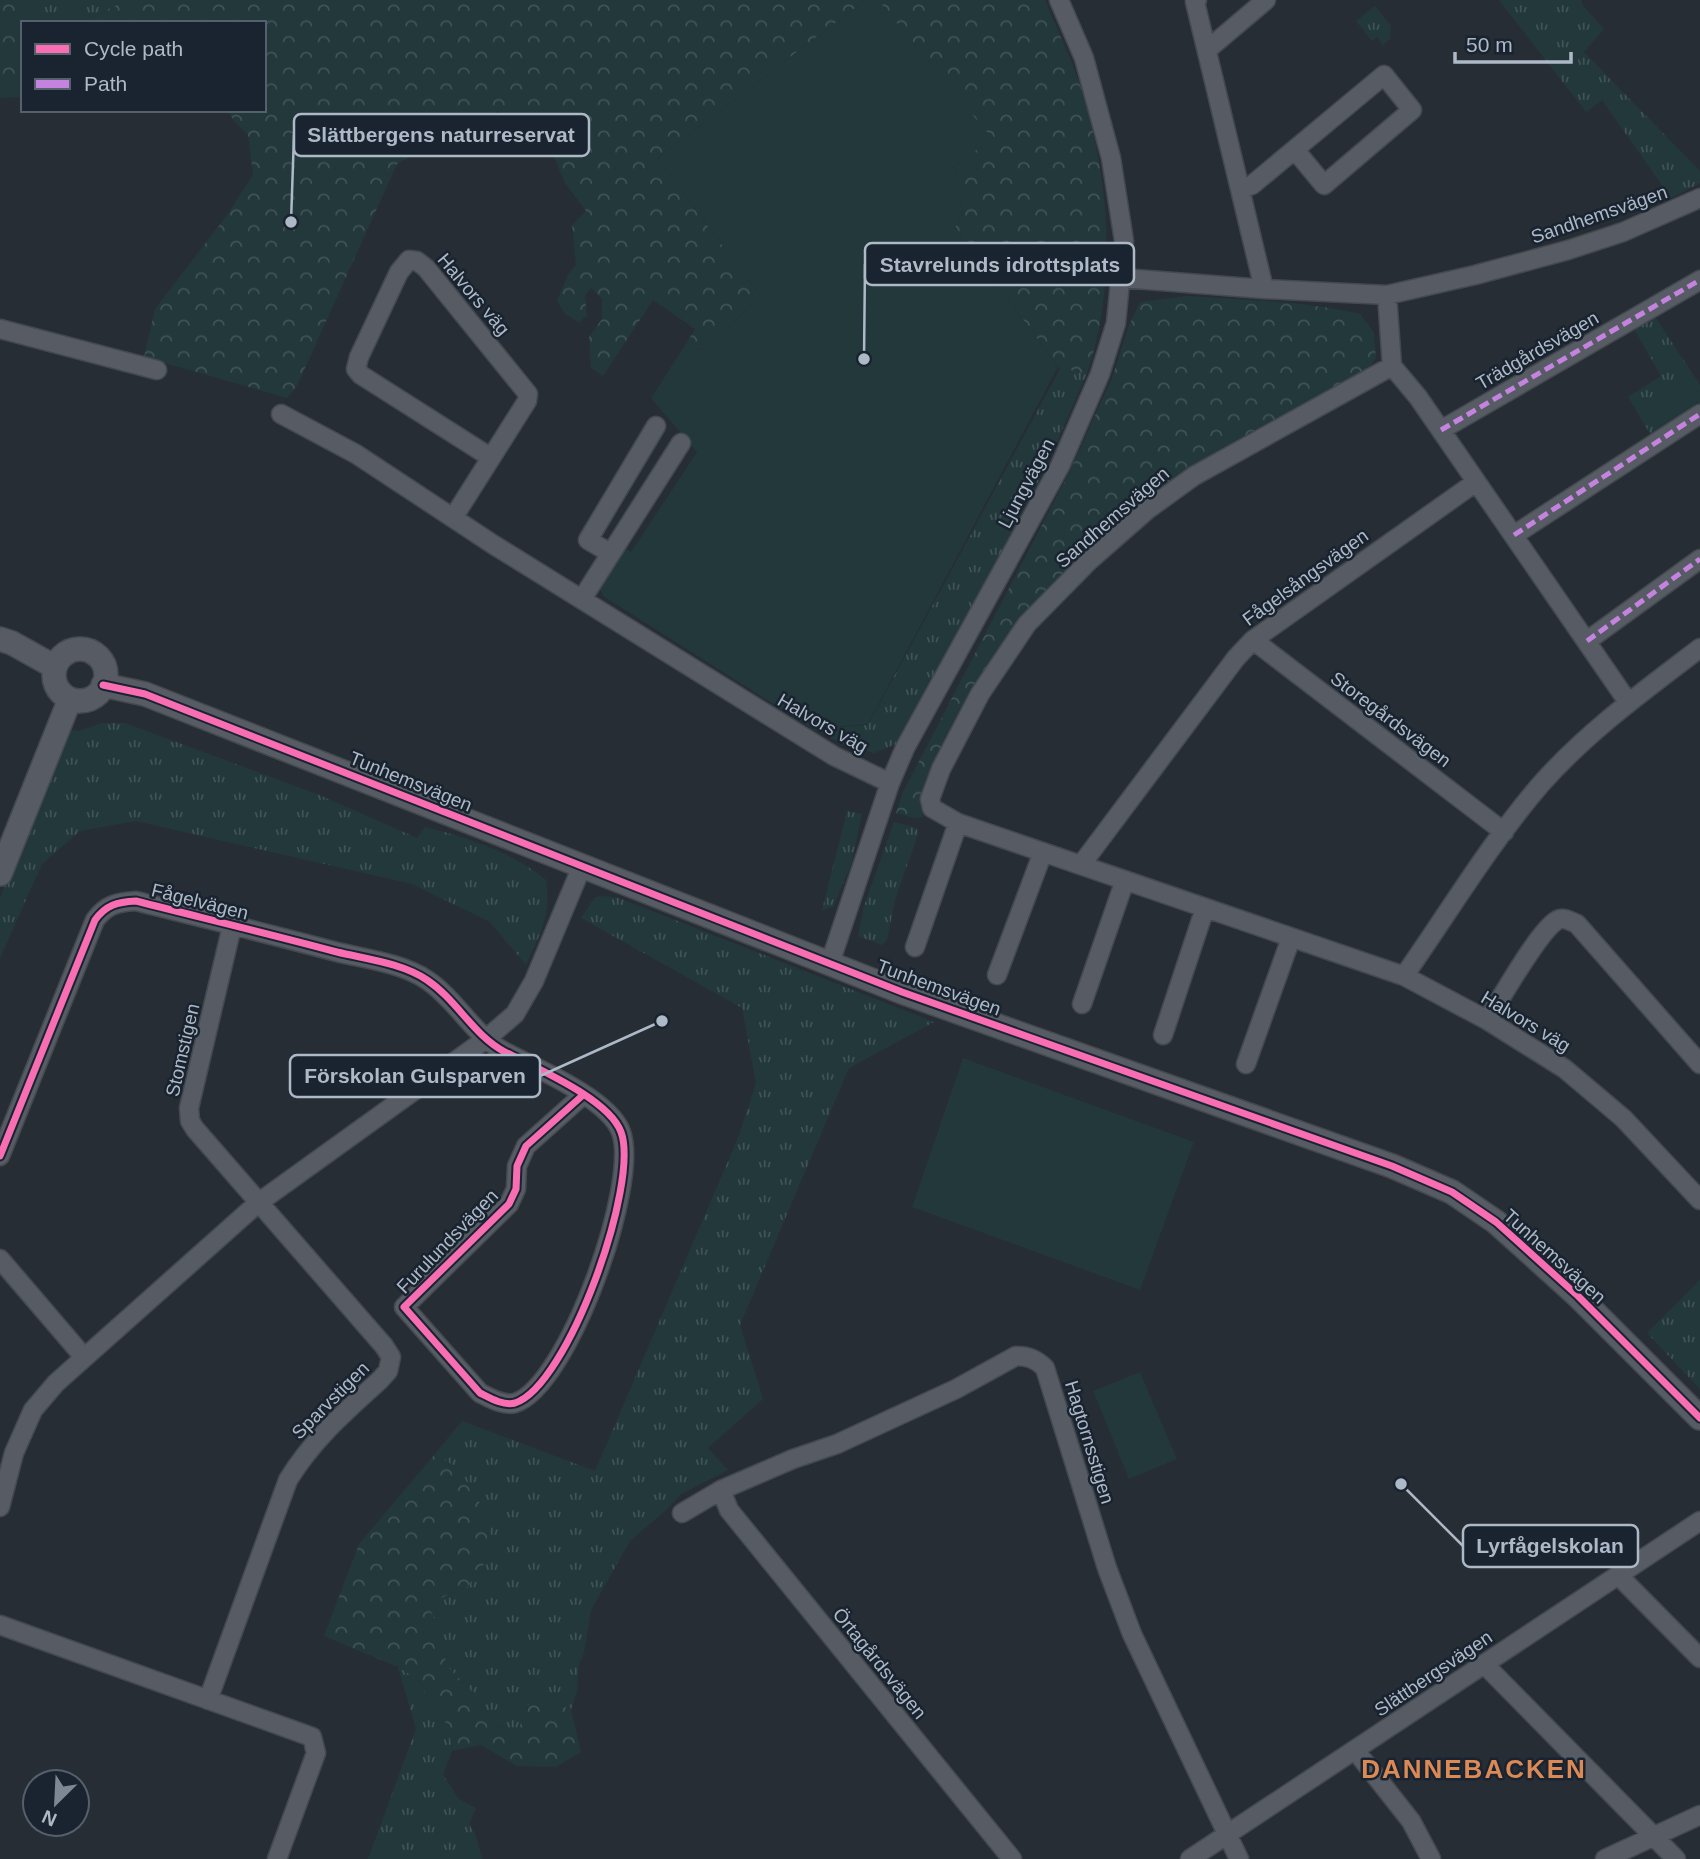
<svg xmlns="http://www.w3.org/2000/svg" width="1700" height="1859" font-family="Helvetica,sans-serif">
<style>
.grass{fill:url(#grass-tufts)}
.forest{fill:url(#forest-crowns)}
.garden{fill:#23383b}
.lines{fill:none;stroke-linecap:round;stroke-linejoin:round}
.minor-casing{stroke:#44494f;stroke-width:21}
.tertiary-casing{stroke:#44494f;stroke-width:26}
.minor{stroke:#565b64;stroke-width:18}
.tertiary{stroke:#565b64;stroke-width:23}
.quiet{stroke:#c483df;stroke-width:5;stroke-dasharray:10 5;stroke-linecap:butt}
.cycleway-casing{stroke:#192430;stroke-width:11}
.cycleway{stroke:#f96db3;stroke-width:7}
.labels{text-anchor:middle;stroke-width:5;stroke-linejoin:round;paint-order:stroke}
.street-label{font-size:19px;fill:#aeb9c8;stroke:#192430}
.district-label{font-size:26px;font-weight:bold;letter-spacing:2px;fill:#db8955;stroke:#192430}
.leader{fill:none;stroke:#aeb9c8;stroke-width:2.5}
.callout-dot{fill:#aeb9c8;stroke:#192430;stroke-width:2.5}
.callout{fill:#192430;stroke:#aeb9c8;stroke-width:2.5}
.callout-label{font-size:21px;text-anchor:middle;font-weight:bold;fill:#aeb9c8}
</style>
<defs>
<pattern id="grass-tufts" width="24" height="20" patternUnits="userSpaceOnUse" patternTransform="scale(1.75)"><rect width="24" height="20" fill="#23383b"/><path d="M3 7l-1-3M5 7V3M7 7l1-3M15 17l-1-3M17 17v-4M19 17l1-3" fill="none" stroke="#405356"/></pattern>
<pattern id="forest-crowns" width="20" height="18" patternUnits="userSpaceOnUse" patternTransform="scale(1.75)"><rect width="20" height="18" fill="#23383b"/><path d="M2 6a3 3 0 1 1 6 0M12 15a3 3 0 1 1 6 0" fill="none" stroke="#405356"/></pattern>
</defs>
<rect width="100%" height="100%" fill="#262d35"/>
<!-- grass -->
<path class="grass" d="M11 0H127L80 23 23 24Z
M1499 0H1581L1583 6 1604 29 1584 52 1700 171V183L1671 198 1602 100 1586 112Z
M1375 6 1391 26 1390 39 1383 45 1377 37 1372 41 1356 21Z
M1654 315 1700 385V406L1652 437 1628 397 1661 376 1633 327Z
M1061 367 1087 373 1047 465 901 742 874 753 841 743 813 729 868 725Z
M102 723H125L317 794 417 838 425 827C466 837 514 853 546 880 551 917 541 932 526 965L490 922 412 884 136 821 80 831 42 864 0 958V898L53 762 71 730 79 731Z
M847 811 862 814 851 865 833 907 822 910Z
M894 822 917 828 918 834 895 900 887 940 882 945 858 936 864 906Z
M603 896 619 898 934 1022 849 1068 740 1325 763 1399 708 1448 728 1470 681 1494 666 1510 630 1541 591 1610 584 1653 579 1664 577 1691 571 1710 545 1698 529 1704 518 1730 498 1727 476 1696 446 1665 444 1643 428 1604 468 1586 487 1516 457 1468 435 1454 462 1421 595 1471 738 1138 756 1083 742 1008 581 918 595 897Z
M1700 1280V1389L1647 1333Z
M398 1667 418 1679 429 1700 449 1727 452 1751 443 1775 459 1799 476 1808 469 1824 476 1836 482 1859H368L416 1729Z"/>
<!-- forest -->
<path class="forest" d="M0 0H11L23 24V97L0 98Z
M127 0H866L657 158 761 297 701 351 687 342 695 329 653 300 603 376 591 368 589 337 602 319V299L591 288 585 295 587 316 579 322 565 314 557 301 568 275 576 265 572 225 586 211 565 183 553 154 542 138 526 126 498 111 478 128 463 136 427 135 414 146 408 158 397 164 296 388 287 398 144 357 155 309 227 215 253 175 248 135 234 121 227 110H264V23H80Z
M878 0H1045C1058 31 1073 62 1083 94 1110 184 1117 284 1087 374L1058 367 955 227 963 214 955 171Z
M1187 296C1245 300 1303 301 1360 314L1374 333 1376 358 1365 372 1203 460 1142 500 1080 555 1021 622 974 693 933 765 921 797 923 817 913 818 896 813 903 792 1069 473 1112 378 1128 328 1140 302Z
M435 1454 457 1468 470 1486 487 1516 493 1552 468 1586 428 1604 444 1643 446 1665 476 1696 498 1727 518 1730 529 1704 545 1698 571 1710 581 1752 556 1767 517 1766 481 1745 452 1751 449 1727 429 1700 418 1679 398 1667 324 1636 359 1544Z"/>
<!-- garden -->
<path class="garden" d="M866 0H878L990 136 956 171 963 214 955 227 1058 367 868 724 813 729 603 596 599 587 622 546 631 552 697 452 651 398 687 342 701 351 761 297 657 158Z
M1687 375 1700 396V401L1656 428 1641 404Z
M963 1058 1194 1142 1140 1290 912 1207Z
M1140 1372 1177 1459 1129 1479 1093 1391Z"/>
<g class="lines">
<!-- minor casing -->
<g class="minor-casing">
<path id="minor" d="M1197 0 1195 2 1264 289
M1207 50 1266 0
M1241 189 1252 185 1384 75 1412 110 1324 185 1295 150
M1122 278 1264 289 1387 295 1475 275 1568 250 1623 232 1700 198
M1387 295 1392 366 1194 476 1147 510 1090 560 1027 624 980 694 941 769 930 799 932 808 958 823 1404 976 1487 1020 1565 1069 1623 1118 1700 1200
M0 329 157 370
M1392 366 1418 397 1628 702
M281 414 356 454 494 545 834 756 890 783
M1441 430 1700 280
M453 518 527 401 528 394 426 268 417 261 409 260 399 272 359 357 356 369 361 375 490 457
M1514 535 1700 414
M610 553 588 540 656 426
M582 599 681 443
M1253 640 1504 832
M1587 641 1700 559
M1081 865 1236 658 1253 640 1476 482
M915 947 958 823
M830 963 890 783 905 748 1060 466 1100 374 1116 323 1124 241 1111 158 1084 58 1059 0
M997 975 1043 852
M1404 976C1449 912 1490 843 1541 784 1588 731 1645 690 1700 648
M1082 1004 1125 880
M1487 1020C1501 999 1538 932 1556 921 1563 916 1570 921 1577 924L1700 1064
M1163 1035 1205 908
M1246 1064 1291 938
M0 1156 95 920C106 905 117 902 136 901 203 918 270 934 337 952 366 959 402 963 427 980 457 1000 473 1035 505 1052 536 1068 609 1099 621 1132 640 1183 568 1386 515 1403 503 1406 490 1398 480 1393L404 1307 509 1204 516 1189 517 1166 526 1146 583 1095
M0 1259 83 1356
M721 1490 729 1510 1012 1859
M0 1507 14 1453 33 1410 56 1383 258 1203 486 1039 515 1014 534 981 582 866
M682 1513 721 1490 793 1459 837 1444 956 1389 1016 1356C1028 1356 1036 1359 1045 1368L1107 1568 1132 1634 1239 1859
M1618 1575 1700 1658
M0 1625 312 1737 316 1753 277 1859
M1484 1664 1676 1859
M208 1700 288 1480C313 1439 345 1412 380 1380L388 1371 391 1357 384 1346 195 1129 190 1121 189 1108 232 926
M1355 1750 1411 1821 1431 1859
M1190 1859 1700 1521
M1605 1859 1700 1815"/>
</g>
<!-- tertiary casing -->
<g class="tertiary-casing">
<path id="tertiary" d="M0 639 12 643 55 667
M54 675a26 26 0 1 1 52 0a26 26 0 1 1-52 0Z
M103 685 145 694 902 992 1392 1166 1452 1192 1496 1222 1578 1296 1700 1418
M0 874 70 699"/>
</g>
<!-- minor -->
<use href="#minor" class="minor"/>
<!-- tertiary -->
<use href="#tertiary" class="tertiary"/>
<!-- quiet -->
<path class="quiet" d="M1441 430 1700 280
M1514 535 1700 414
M1587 641 1700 559"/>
<!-- cycleway casing -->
<g class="cycleway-casing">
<path id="cycleway" d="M103 685 145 694 902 992 1392 1166 1452 1192 1496 1222 1578 1296 1700 1418
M0 1156 95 920C106 905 117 902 136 901 203 918 270 934 337 952 366 959 402 963 427 980 457 1000 473 1035 505 1052 536 1068 609 1099 621 1132 640 1183 568 1386 515 1403 503 1406 490 1398 480 1393L404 1307 509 1204 516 1189 517 1166 526 1146 583 1095"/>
</g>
<!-- cycleway -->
<use href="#cycleway" class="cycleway"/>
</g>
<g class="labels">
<!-- street labels -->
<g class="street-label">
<text transform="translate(1599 214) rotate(-19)" y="7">Sandhemsvägen</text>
<text transform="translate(474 294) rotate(50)" y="7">Halvors väg</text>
<text transform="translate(1537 350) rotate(-30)" y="7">Trädgårdsvägen</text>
<text transform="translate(1026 483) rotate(-62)" y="7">Ljungvägen</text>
<text transform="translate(1112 517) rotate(-41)" y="7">Sandhemsvägen</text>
<text transform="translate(1305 577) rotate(-36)" y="7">Fågelsångsvägen</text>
<text transform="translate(1391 719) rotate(37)" y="7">Storegårdsvägen</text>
<text transform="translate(823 723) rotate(30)" y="7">Halvors väg</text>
<text transform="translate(411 781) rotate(22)" y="7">Tunhemsvägen</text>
<text transform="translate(200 901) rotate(14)" y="7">Fågelvägen</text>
<text transform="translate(939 987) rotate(20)" y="7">Tunhemsvägen</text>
<text transform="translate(1526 1021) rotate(31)" y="7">Halvors väg</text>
<text transform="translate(182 1050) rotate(-77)" y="7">Stomstigen</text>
<text transform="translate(447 1241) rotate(-46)" y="7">Furulundsvägen</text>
<text transform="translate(1555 1256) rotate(42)" y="7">Tunhemsvägen</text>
<text transform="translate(330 1400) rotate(-45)" y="7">Sparvstigen</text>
<text transform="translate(1090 1442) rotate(73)" y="7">Hagtornsstigen</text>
<text transform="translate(880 1663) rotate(51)" y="7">Örtagårdsvägen</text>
<text transform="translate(1433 1673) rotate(-34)" y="7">Slättbergsvägen</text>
</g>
<!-- district labels -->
<g class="district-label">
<text x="1474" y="1778">DANNEBACKEN</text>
</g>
</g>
<!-- callouts -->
<path class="leader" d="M291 222L294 135M864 359L865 264M662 1021L540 1076M1401 1484L1463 1546"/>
<g class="callout-dot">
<circle cx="291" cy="222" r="7"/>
<circle cx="864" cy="359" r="7"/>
<circle cx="662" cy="1021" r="7"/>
<circle cx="1401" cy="1484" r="7"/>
</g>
<g class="callout">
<rect x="294" y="114" width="295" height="42" rx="7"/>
<rect x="865" y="243" width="269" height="42" rx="7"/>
<rect x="290" y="1055" width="250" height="42" rx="7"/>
<rect x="1463" y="1525" width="175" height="42" rx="7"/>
</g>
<g class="callout-label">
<text x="441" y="142">Slättbergens naturreservat</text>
<text x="1000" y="272">Stavrelunds idrottsplats</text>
<text x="415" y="1083">Förskolan Gulsparven</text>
<text x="1550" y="1553">Lyrfågelskolan</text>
</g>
<!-- legend -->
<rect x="21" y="21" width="245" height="91" fill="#192430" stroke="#55606d" stroke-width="2"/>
<rect x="35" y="44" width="35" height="10" fill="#f96db3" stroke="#55606d" stroke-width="2"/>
<text x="84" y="56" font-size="21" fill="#aeb9c8">Cycle path</text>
<rect x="35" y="79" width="35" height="10" fill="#c483df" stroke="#55606d" stroke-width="2"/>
<text x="84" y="91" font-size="21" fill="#aeb9c8">Path</text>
<!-- north arrow -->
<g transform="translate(56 1803) rotate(204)"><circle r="33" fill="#192430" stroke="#55606d" stroke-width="2"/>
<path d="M0-5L12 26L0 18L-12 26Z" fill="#7e8895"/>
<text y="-10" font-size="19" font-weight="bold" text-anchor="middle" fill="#aeb9c8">N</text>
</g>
<!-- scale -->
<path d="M1455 52v10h116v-10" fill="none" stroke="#aeb9c8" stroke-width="3.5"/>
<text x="1466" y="52" font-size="21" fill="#aeb9c8" stroke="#192430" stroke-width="5" paint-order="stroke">50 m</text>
</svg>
